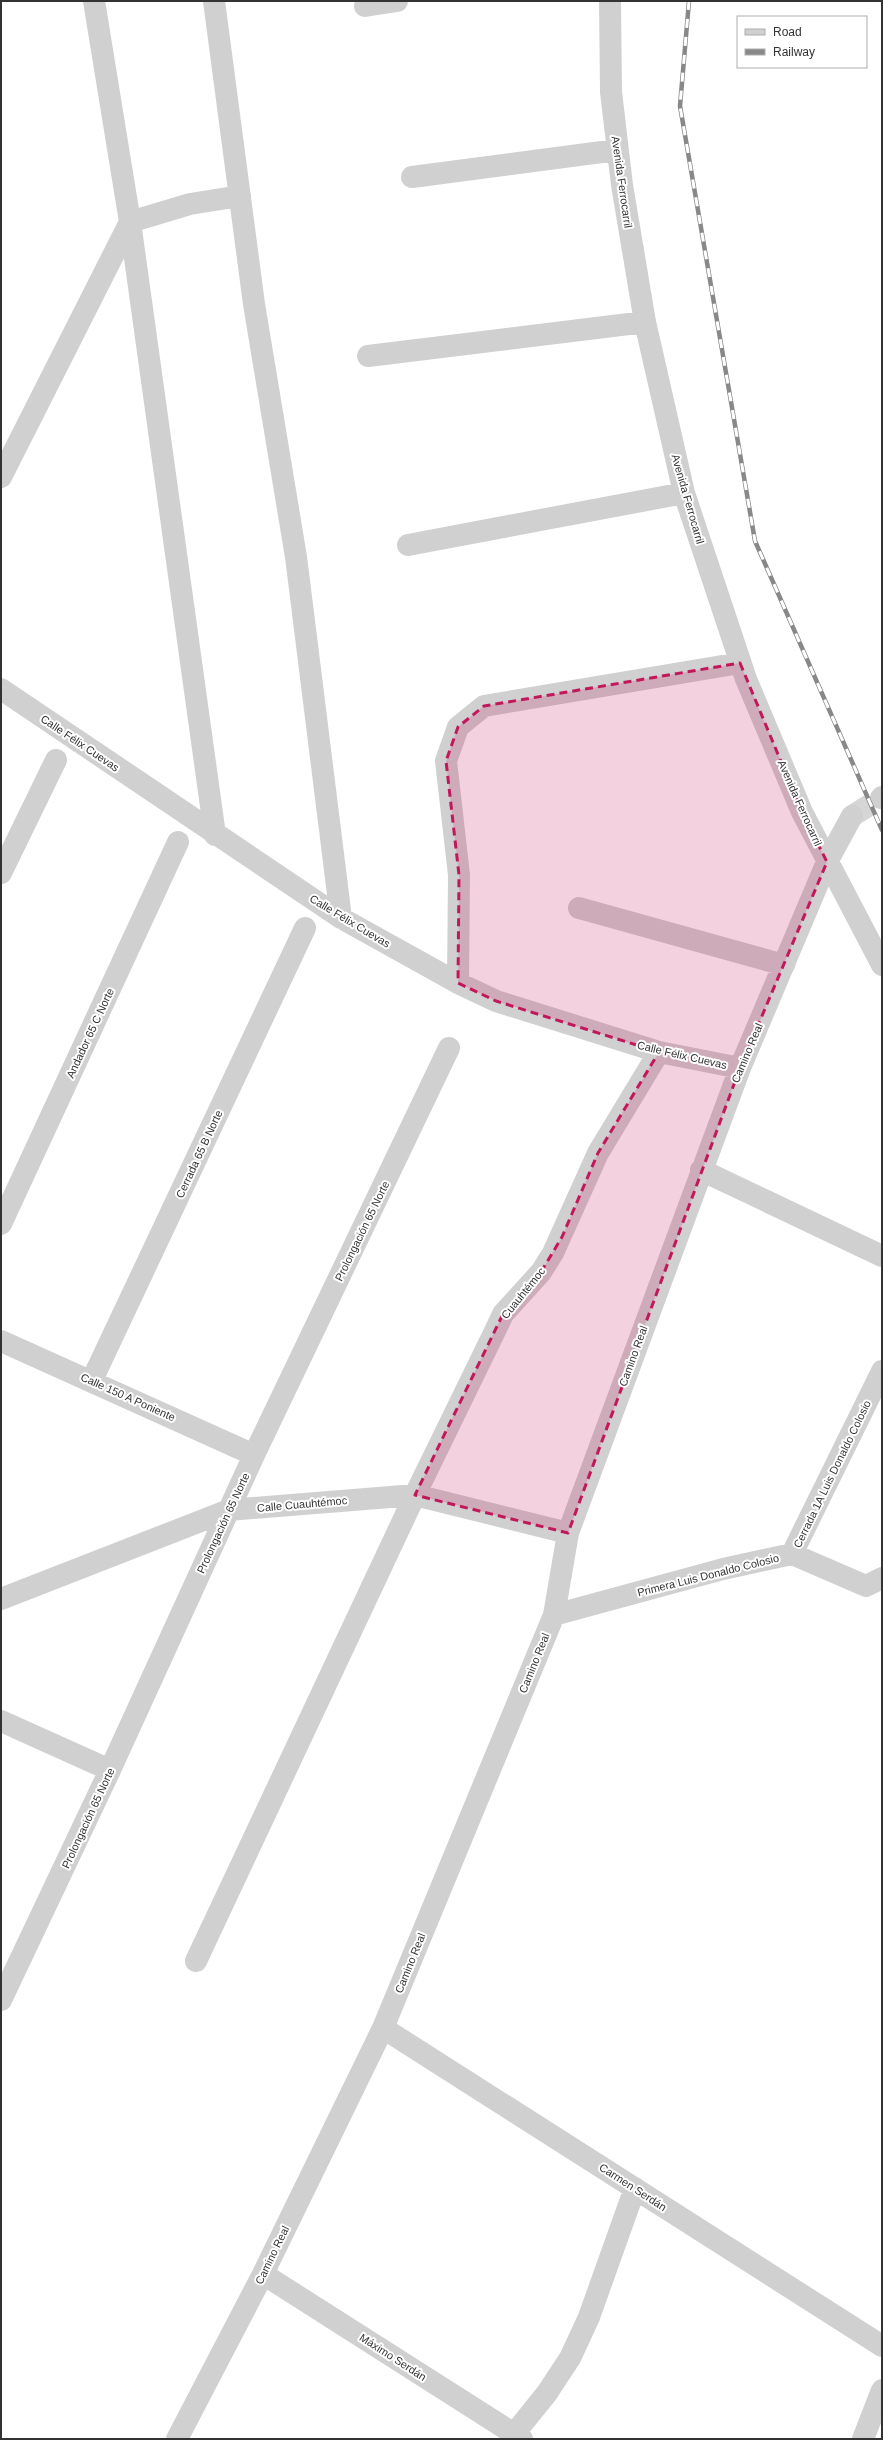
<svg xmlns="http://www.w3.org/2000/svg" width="883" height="2440" font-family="Helvetica,sans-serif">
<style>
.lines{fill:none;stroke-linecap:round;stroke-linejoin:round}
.minor-tunnel{stroke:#d6d6d6;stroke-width:22;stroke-dasharray:22 11;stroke-linecap:butt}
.minor{stroke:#d0d0d0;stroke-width:22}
.rail-casing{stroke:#888;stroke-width:4.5}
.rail{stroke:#fff;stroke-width:3;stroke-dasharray:9;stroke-linecap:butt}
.marked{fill:#c2185b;fill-opacity:0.2;stroke:#c2185b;stroke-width:3;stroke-dasharray:8 5;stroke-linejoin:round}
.labels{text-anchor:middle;stroke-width:4;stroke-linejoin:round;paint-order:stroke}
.street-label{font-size:11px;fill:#333;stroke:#fff}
</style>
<rect width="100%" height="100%" fill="#fff"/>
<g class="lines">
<!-- minor-tunnel -->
<path class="minor-tunnel" d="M852 816 881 798"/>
<!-- minor -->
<path class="minor" d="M94 1 130 222 215 835
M214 1 254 304 296 557 341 918
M610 1 611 92 622 185 645 322 684 493 746 679 802 812 882 965
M365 6 397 1
M412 177 617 150
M368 356 645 322
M1 477 130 222 190 204 240 196
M408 545 684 493
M1 689 341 918 458 983 496 1001 659 1052 740 1068
M881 798 882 797
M1 873 56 760
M579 908 784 965
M458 983 459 875 446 761 458 727 484 706 740 663
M701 1170 882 1256
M1 1224 178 842
M1 1341 254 1455
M92 1380 305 928
M792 1554 882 1371
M1 1599 229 1510 415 1495 568 1533
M554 1615 723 1569 792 1554 866 1586 882 1578
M1 1721 110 1770
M196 1961 415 1495 494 1333 503 1314 541 1272 553 1253 598 1153 659 1052
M1 2000 110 1770 254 1455 449 1048
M383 2028 882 2346
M263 2274 522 2439
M514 2434 547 2393 570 2358 589 2317 635 2188
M177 2439 263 2274 383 2028 554 1615 568 1533 740 1068 827 862 852 816
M863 2439 882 2390"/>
<!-- rail casing -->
<g class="rail-casing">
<path id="rail" d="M689 1 680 106 755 541 882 830"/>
</g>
<!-- rail -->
<use href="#rail" class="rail"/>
</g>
<!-- marked area -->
<path class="marked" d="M740 663 802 812 827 862 740 1068 568 1533 415 1495 503 1314 541 1272 562 1237 598 1153 659 1052 496 1001 458 983 459 875 446 761 458 727 484 706Z"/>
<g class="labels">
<!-- street labels -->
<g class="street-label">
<text transform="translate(622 182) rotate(82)" y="4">Avenida Ferrocarril</text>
<text transform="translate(688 499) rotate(74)" y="4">Avenida Ferrocarril</text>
<text transform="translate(80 743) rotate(34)" y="4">Calle Félix Cuevas</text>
<text transform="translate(800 803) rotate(66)" y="4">Avenida Ferrocarril</text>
<text transform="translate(350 921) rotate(31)" y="4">Calle Félix Cuevas</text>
<text transform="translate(90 1033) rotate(-65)" y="4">Andador 65 C Norte</text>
<text transform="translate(747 1053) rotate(-67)" y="4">Camino Real</text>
<text transform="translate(682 1055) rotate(13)" y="4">Calle Félix Cuevas</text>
<text transform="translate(199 1154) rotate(-65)" y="4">Cerrada 65 B Norte</text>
<text transform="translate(362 1231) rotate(-64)" y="4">Prolongación 65 Norte</text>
<text transform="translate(523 1293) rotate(-51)" y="4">Cuauhtémoc</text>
<text transform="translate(633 1356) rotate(-70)" y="4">Camino Real</text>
<text transform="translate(128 1397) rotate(24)" y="4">Calle 150 A Poniente</text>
<text transform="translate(832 1474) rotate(-64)" y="4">Cerrada 1A Luis Donaldo Colosio</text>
<text transform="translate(302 1504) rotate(-5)" y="4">Calle Cuauhtémoc</text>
<text transform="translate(223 1523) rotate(-65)" y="4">Prolongación 65 Norte</text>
<text transform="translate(708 1575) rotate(-14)" y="4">Primera Luis Donaldo Colosio</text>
<text transform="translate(534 1663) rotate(-68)" y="4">Camino Real</text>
<text transform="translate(88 1818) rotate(-65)" y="4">Prolongación 65 Norte</text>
<text transform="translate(410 1963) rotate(-68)" y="4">Camino Real</text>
<text transform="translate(633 2187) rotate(33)" y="4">Carmen Serdán</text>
<text transform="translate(272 2255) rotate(-64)" y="4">Camino Real</text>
<text transform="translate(393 2357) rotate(33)" y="4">Máximo Serdán</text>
</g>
</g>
<!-- border -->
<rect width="883" height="2440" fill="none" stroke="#333333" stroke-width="4"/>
<!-- legend -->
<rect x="737" y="16" width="130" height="52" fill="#ffffff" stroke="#adadad"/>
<rect x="745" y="29" width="20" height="6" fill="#d0d0d0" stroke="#adadad"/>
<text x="773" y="36" font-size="12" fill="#333333">Road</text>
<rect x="745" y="49" width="20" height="6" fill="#888888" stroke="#adadad"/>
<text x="773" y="56" font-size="12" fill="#333333">Railway</text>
</svg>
